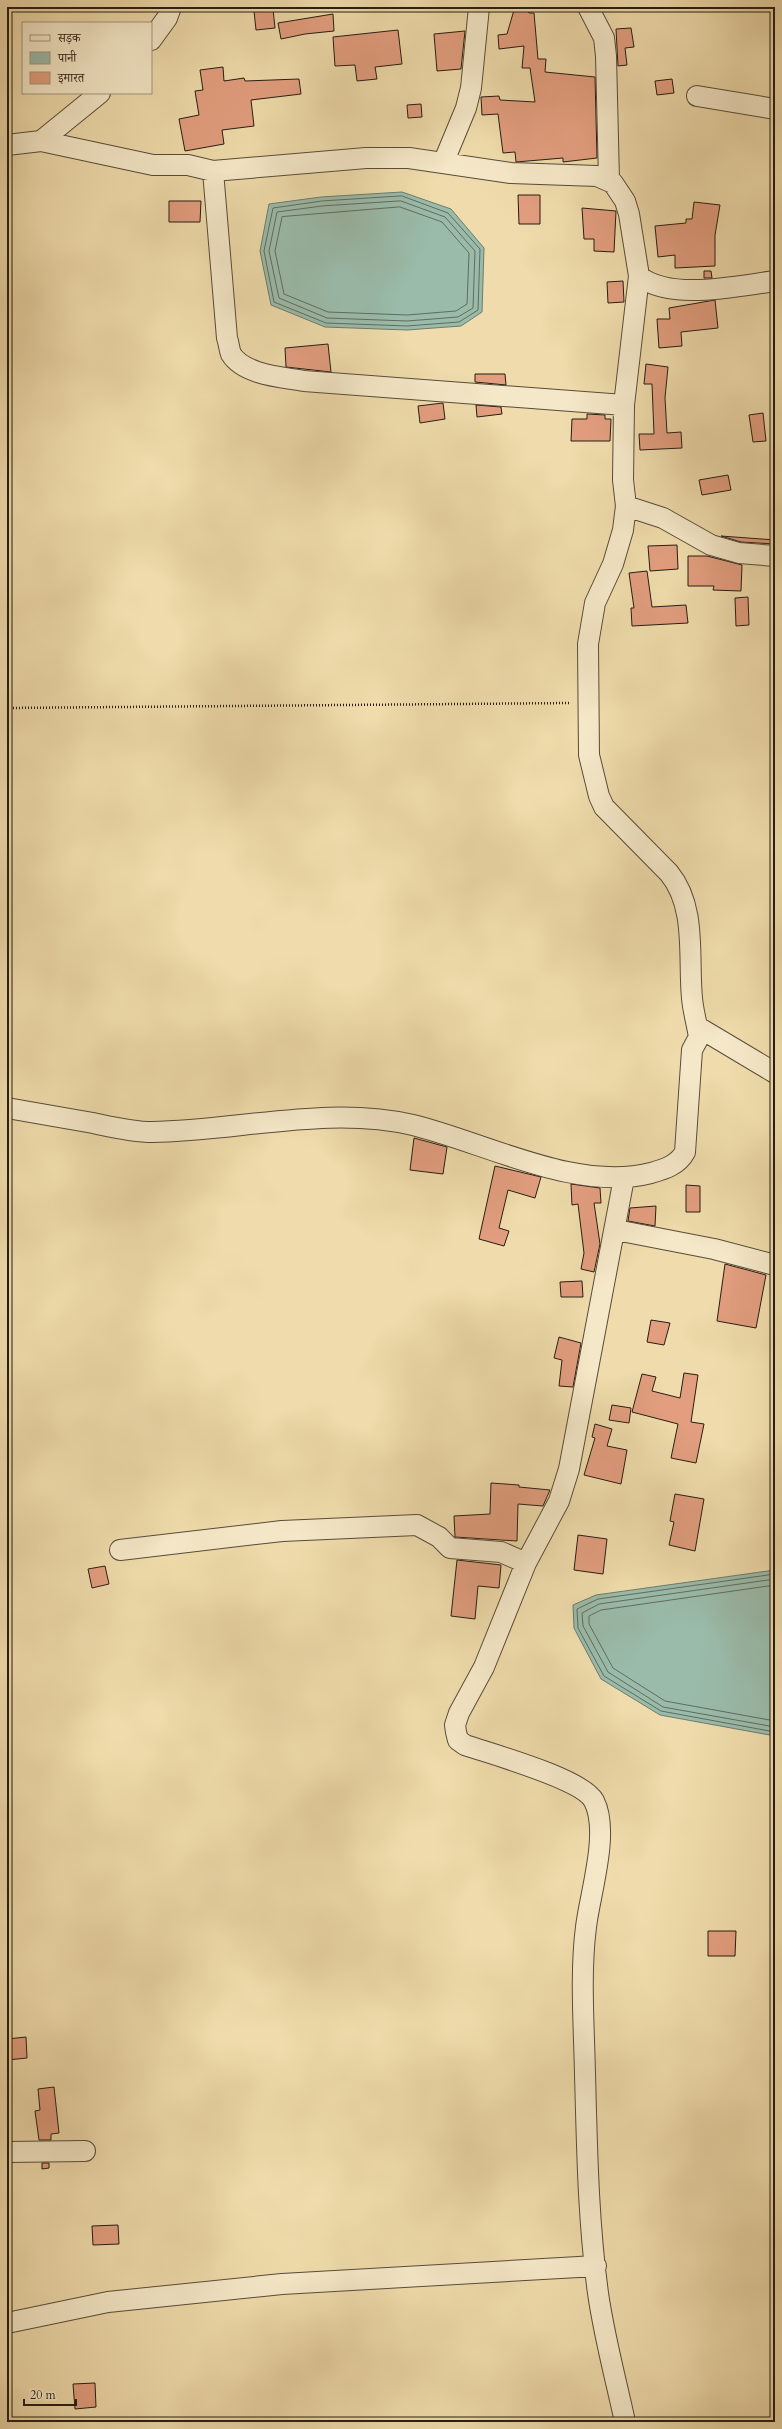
<svg xmlns="http://www.w3.org/2000/svg" width="782" height="2429" font-family="Cardo,'Noto Serif Devanagari',serif">
<style>
.water{fill:#9abbaa;stroke:#6c7c6e}
.lines{fill:none;stroke-linecap:round;stroke-linejoin:round}
.shore{stroke:#606c5e;stroke-width:1}
.building{fill:#e29e7f;stroke:#261d13}
.minor-casing{stroke:#584c39;stroke-width:22}
.path{stroke:#261d13;stroke-width:2.5;stroke-dasharray:1 2;stroke-linecap:butt}
.minor{stroke:#f5e8c8;stroke-width:20}
</style>
<rect width="100%" height="100%" fill="#efdbab"/>
<filter id="stains"><feTurbulence type="fractalNoise" baseFrequency=".005" numOctaves="4"/><feColorMatrix values="0 0 0 0 .2 0 0 0 0 .09 0 0 0 0 .02 0 0 0 .5 -.17"/></filter>
<radialGradient id="worn" r=".72"><stop offset=".6" stop-color="#630" stop-opacity="0"/><stop offset="1" stop-color="#630" stop-opacity=".3"/></radialGradient>
<!-- water -->
<path class="water" d="M402 192 451 209 484 248 482 312 461 326 407 330 325 327 271 305 260 251 269 204 321 197Z
M775 1570V1736L660 1715 601 1679 574 1628 573 1605 596 1595Z"/>
<g class="lines">
<!-- shore -->
<path class="shore" d="M402 196 448 213 480 249 478 310 459 322 407 326 326 323 274 302 264 251 273 208 322 201Z
M401 201 445 217 475 251 473 308 458 317 407 321 327 318 279 298 269 251 277 212 322 206Z
M400 207 442 222 469 253 467 304 456 311 407 315 328 312 284 294 275 251 282 217Z
M775 1574 598 1599 577 1609 578 1628 604 1676 661 1711 775 1732
M775 1579 599 1604 582 1613 583 1626 608 1672 663 1707 775 1727
M775 1585 601 1610 589 1616V1624L613 1668 665 1701 775 1721"/>
</g>
<!-- building -->
<path class="building" d="M527 7 529 13H534L538 59H546L545 72 595 77 597 158 563 162V158L516 162 515 152 503 153 498 114 482 115 481 97 499 96 500 100 535 102 530 68H522L524 46 499 49 498 35 507 34 514 10Z
M273 9 275 28 256 30 254 11Z
M333 14 334 31 305 34 281 39 278 23Z
M631 28 634 47 625 48 627 65 618 66 616 29Z
M398 30 402 64 375 67 377 79 357 81 355 65 335 66 333 37Z
M465 31 461 69 437 71 434 34Z
M223 67 224 81 244 78 245 81 299 79 301 94 251 100 254 126 222 130 224 144 185 151 179 119 199 115 195 91 203 90 200 70Z
M672 79 674 93 657 95 655 81Z
M421 104 422 117 408 118 407 105Z
M518 195H540V224H519Z
M169 201H201L200 222H169Z
M694 202 720 205 715 235V266L675 268V255L658 257 655 226 686 223V219H692Z
M582 208 616 211 614 252 594 251V239H584Z
M704 271H711L712 278H704Z
M623 281 624 302 608 303 607 282Z
M715 300 718 328 681 332 682 346 659 348 657 319H670L669 308Z
M328 344 331 372 286 367 285 348Z
M646 364 668 367 665 398 667 433 681 432 682 448 640 450 639 434H654L652 384H644Z
M475 374H505L506 385 475 382Z
M443 403 445 419 420 423 418 406Z
M476 405 501 407 502 414 477 417Z
M763 413 766 441 753 442 749 415Z
M587 414 605 415V419H611L610 441H571L572 419H587Z
M728 475 731 490 702 495 699 480Z
M721 536 775 540V544L741 542Z
M677 545 678 569 650 571 648 546Z
M688 556H707L742 565 741 591 713 590 714 586H688Z
M647 571 652 607 686 605 688 623 632 626 631 608H634L629 573Z
M748 597 749 625 736 626 735 598Z
M414 1138 447 1147 443 1174 410 1170Z
M495 1166 541 1177 535 1198 508 1190 499 1228 509 1231 504 1246 479 1239Z
M571 1184 600 1188 601 1203H594L600 1244 594 1272 581 1269 584 1253 578 1204 572 1205Z
M686 1185 700 1186V1212H686Z
M656 1206 655 1226 628 1221 630 1208Z
M725 1264 766 1275 756 1328 717 1321Z
M582 1281 583 1297H561L560 1282Z
M651 1320 670 1323 664 1345 647 1342Z
M559 1337 581 1343 573 1387 559 1386 562 1360 554 1358Z
M684 1373 698 1375 691 1422 704 1424 696 1463 671 1458 678 1424 632 1412 642 1374 656 1377 652 1391 680 1398Z
M612 1405 631 1408 629 1423 609 1420Z
M595 1424 612 1429 607 1446 627 1450 621 1484 584 1475 595 1438 592 1437Z
M491 1483 519 1485V1487L550 1490 543 1506 518 1504 517 1541 455 1537 454 1516 490 1514Z
M675 1494 704 1499 695 1551 669 1545 674 1522 670 1521Z
M578 1535 607 1539 603 1574 574 1570Z
M457 1560 501 1565 499 1588 478 1586 475 1619 451 1616Z
M105 1566 109 1584 92 1588 88 1569Z
M708 1931H736L735 1956H708Z
M26 2037 27 2058 7 2060V2039Z
M54 2087 59 2133 51 2134V2140H39L35 2111 40 2110 38 2089Z
M42 2163H49V2168L42 2169Z
M118 2225 119 2244 93 2245 92 2226Z
M95 2383 96 2407 75 2409 73 2384Z"/>
<g class="lines">
<!-- minor casing -->
<g class="minor-casing">
<path id="minor" d="M588 7 604 38 606 56 609 180
M151 40 167 18 171 7
M697 96 775 109
M41 141 100 93
M7 145 41 141 153 165H188L213 171 366 158H409L511 173 597 176 613 183 625 201 629 214 639 276C670 301 737 286 775 281
M444 161 466 108 471 88 479 7
M213 171 227 338C229 343 229 349 231 354 244 375 282 377 304 381L624 405
M639 276 624 405 623 480 626 506 623 530 613 564 595 603 588 644 589 755 599 796 604 807 669 873C697 907 688 957 692 998 693 1011 697 1024 699 1037L703 1030 775 1073
M626 506 663 518 711 545 739 553 775 556
M7 1108C36 1113 65 1118 93 1123 112 1127 132 1132 152 1132 238 1131 328 1105 413 1125 486 1143 576 1192 651 1173 665 1169 678 1165 685 1152L692 1050 699 1037
M624 1178 569 1469 559 1501 526 1563 484 1667 459 1713 455 1725 456 1732 458 1740 465 1745C491 1754 583 1779 594 1801 610 1832 590 1893 586 1927 580 1974 584 2026 585 2074 587 2147 588 2220 598 2293 604 2336 616 2380 625 2422
M616 1230 714 1249 775 1265
M120 1550 282 1531 417 1525 439 1537 450 1548 501 1552 526 1563
M7 2152 85 2151
M7 2323 108 2302 282 2284 596 2266"/>
</g>
<!-- path -->
<path class="path" d="M7 708 570 703"/>
<!-- minor -->
<use href="#minor" class="minor"/>
</g>
<!-- margin -->
<rect width="782" height="2429" fill="none" stroke="#efdbab" stroke-width="24"/>
<rect x="8" y="8" width="766" height="2413" fill="none" stroke="#261d13" stroke-width="2"/>
<rect x="12" y="12" width="758" height="2405" fill="none" stroke="#261d13"/>
<!-- legend -->
<rect x="22" y="22" width="130" height="72" fill="#f5e8c8" stroke="#a29780"/>
<rect x="30" y="35" width="20" height="6" fill="#f5e8c8" stroke="#a29780"/>
<text x="58" y="42" font-size="12" fill="#261d13">सड़क</text>
<rect x="30" y="52" width="20" height="12" fill="#9abbaa" stroke="#a29780"/>
<text x="58" y="62" font-size="12" fill="#261d13">पानी</text>
<rect x="30" y="72" width="20" height="12" fill="#e29e7f" stroke="#a29780"/>
<text x="58" y="82" font-size="12" fill="#261d13">इमारत</text>
<!-- scale -->
<path d="M24 2399v6h52v-6" fill="none" stroke="#261d13" stroke-width="2"/>
<text x="30" y="2399" font-size="12" fill="#261d13" stroke="#f5e8c8" stroke-width="3" paint-order="stroke">20 m</text>
<rect width="100%" height="100%" filter="url(#stains)"/>
<rect width="100%" height="100%" fill="url(#worn)"/>
</svg>
